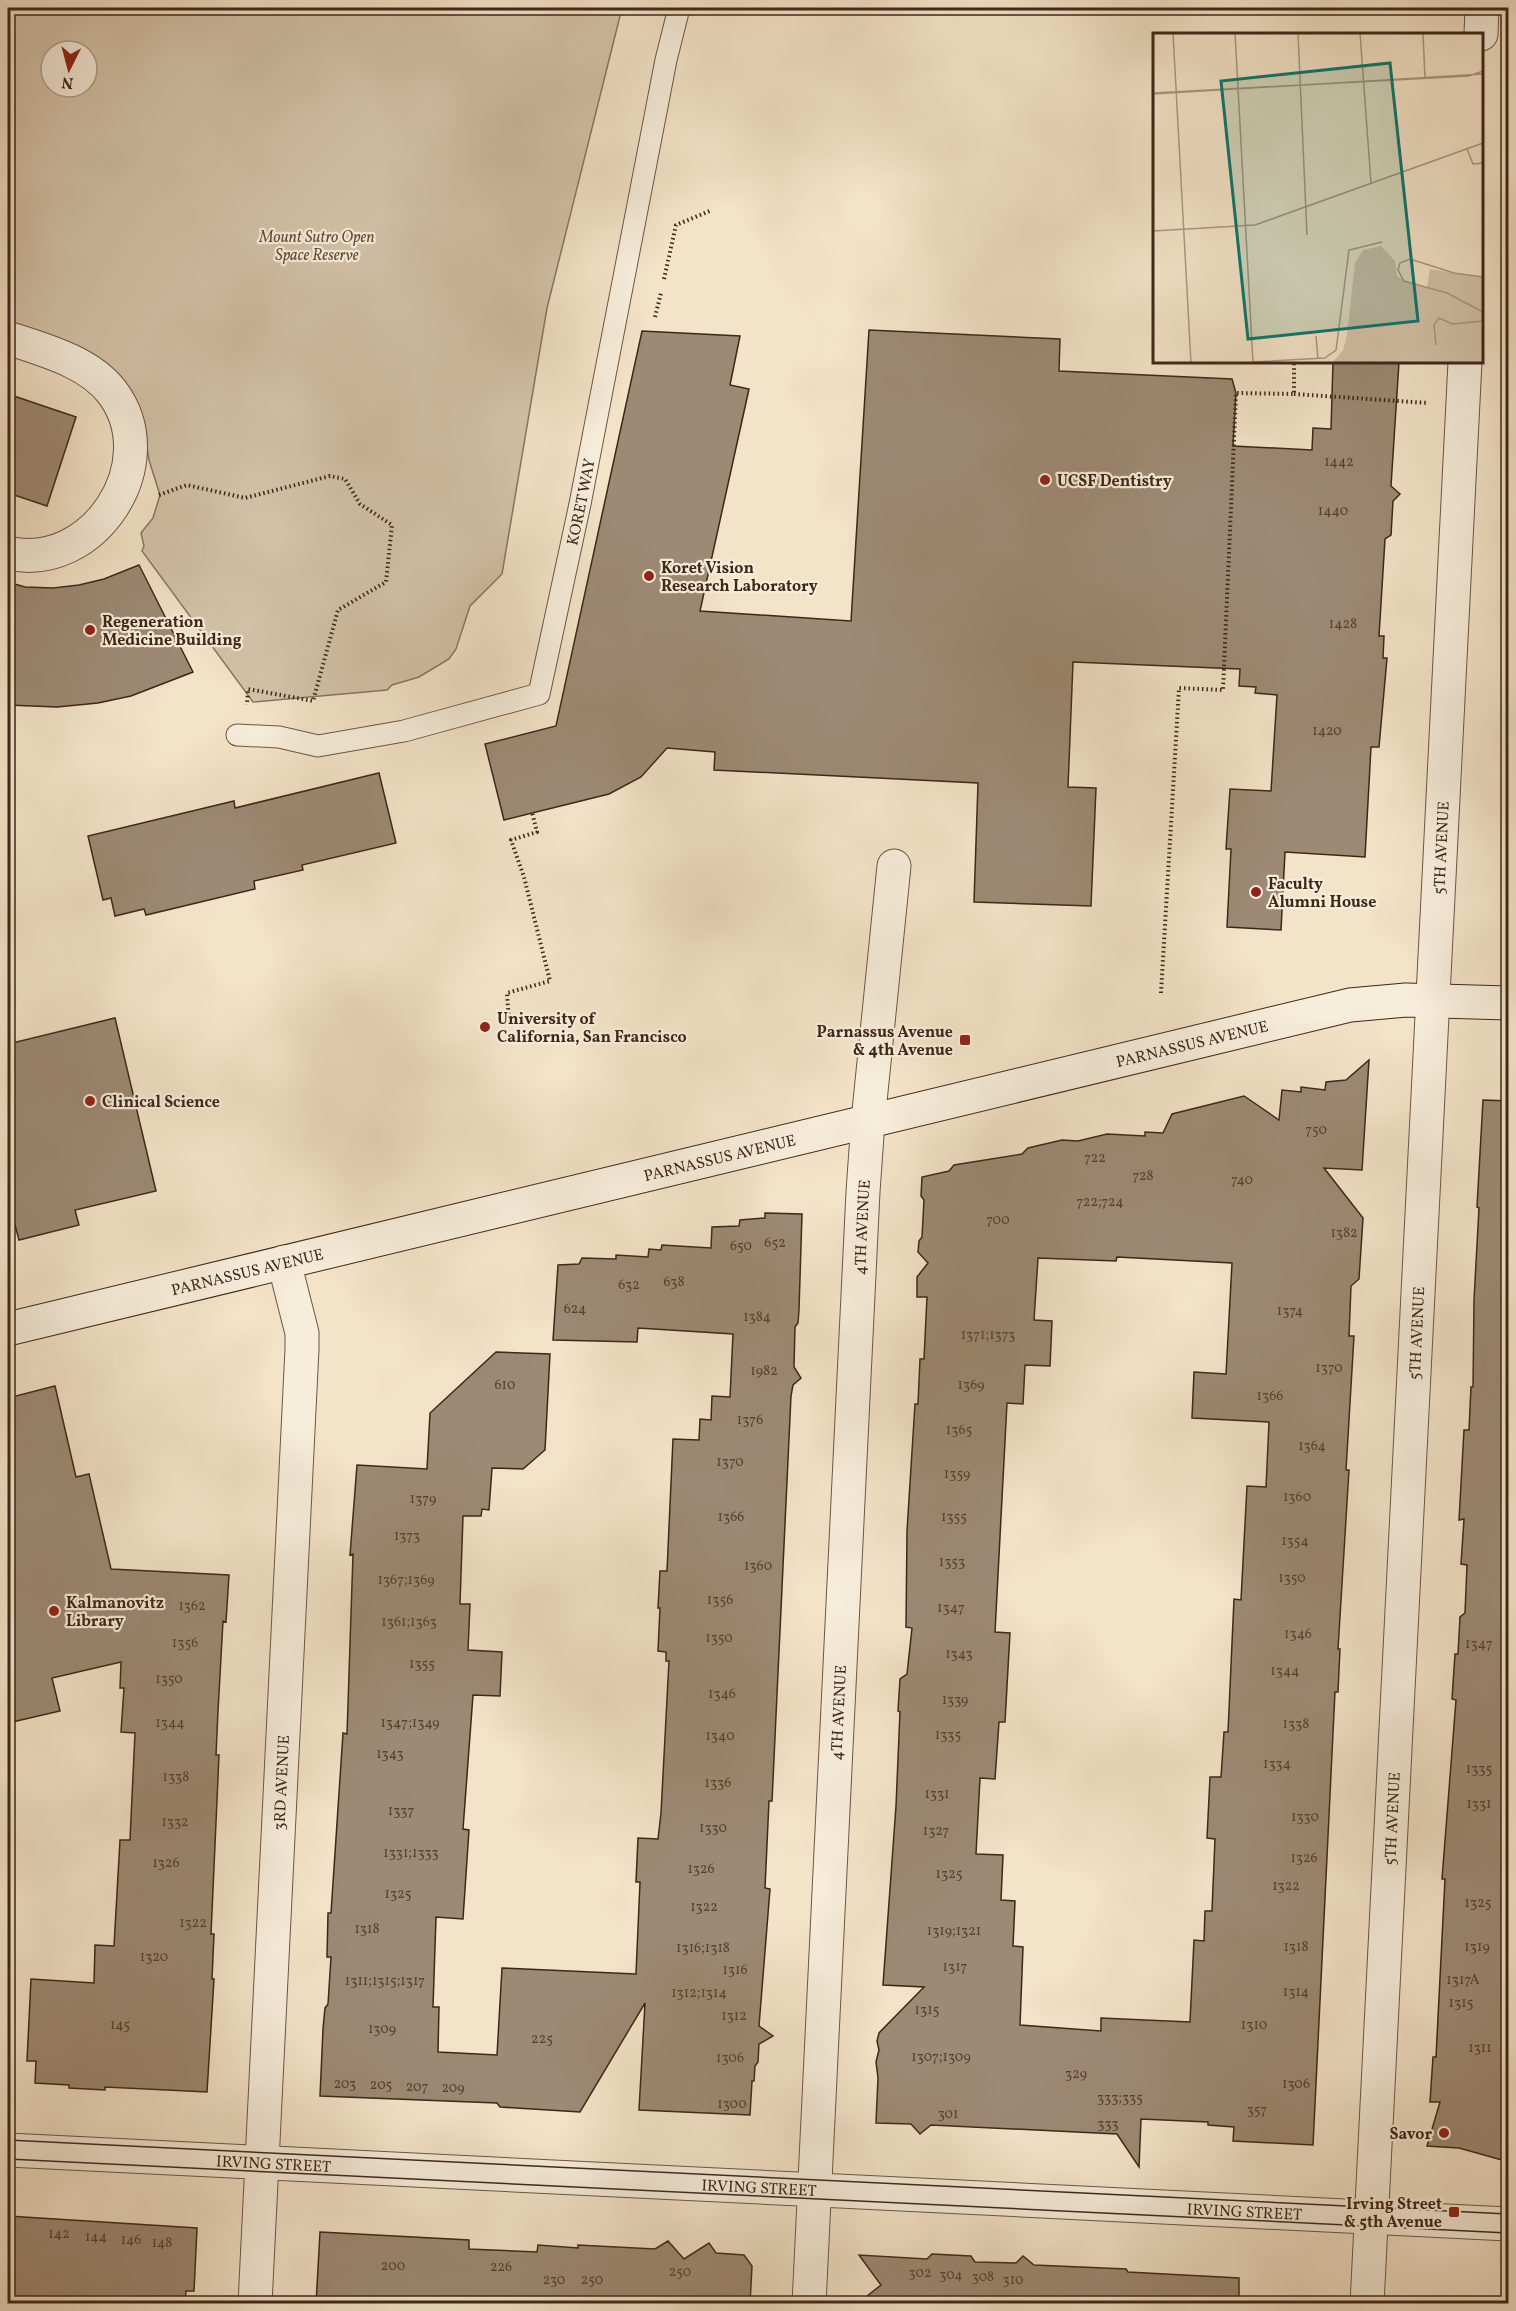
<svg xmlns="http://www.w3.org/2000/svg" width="1516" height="2311" font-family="Vollkorn,serif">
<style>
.green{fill:#d4c3aa;stroke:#8a7561;stroke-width:1.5;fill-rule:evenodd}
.building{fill:#9d8974;stroke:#3f2718;stroke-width:1.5;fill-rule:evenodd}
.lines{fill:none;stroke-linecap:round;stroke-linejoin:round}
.lane-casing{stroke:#6c5644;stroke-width:23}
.street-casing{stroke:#6c5644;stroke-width:35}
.secondary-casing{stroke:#3f2718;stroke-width:35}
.path{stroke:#3f2718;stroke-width:4;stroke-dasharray:1.5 3;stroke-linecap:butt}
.lane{stroke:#f7eddb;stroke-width:21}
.street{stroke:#f7eddb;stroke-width:33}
.secondary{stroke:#f7eddb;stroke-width:33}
.tram{stroke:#3f2718;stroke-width:1.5}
.poi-dot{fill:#8f2418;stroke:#f7eddb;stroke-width:2}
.labels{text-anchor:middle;stroke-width:4.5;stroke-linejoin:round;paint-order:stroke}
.number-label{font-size:14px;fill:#56402f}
.park-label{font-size:16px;font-style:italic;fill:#644e3c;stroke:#f7eddb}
.poi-label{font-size:16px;font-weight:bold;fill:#3f2718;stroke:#f7eddb;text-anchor:start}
.street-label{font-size:16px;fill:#3f2718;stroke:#f7eddb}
.inset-road{fill:none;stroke:#ab9882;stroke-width:1.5}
.view{fill:#0f766e;fill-opacity:0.15;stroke:#0f766e;stroke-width:3}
.inset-edge{fill:none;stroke:#3f2718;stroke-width:3}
</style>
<rect width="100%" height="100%" fill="#f3e3c8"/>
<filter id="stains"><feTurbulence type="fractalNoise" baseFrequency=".00333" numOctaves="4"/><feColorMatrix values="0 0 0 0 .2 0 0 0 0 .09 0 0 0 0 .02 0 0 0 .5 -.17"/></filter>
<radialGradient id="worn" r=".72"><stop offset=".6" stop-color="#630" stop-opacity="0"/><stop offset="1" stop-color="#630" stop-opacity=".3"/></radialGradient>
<!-- green -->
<path class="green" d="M8 8H622L547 308 502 574 470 606 456 649 449 659 419 677 392 685 387 690 253 702 142 551 144 546 141 533 153 518 160 495 149 460 142 419 8 325ZM51 51H87V87H51Z"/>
<!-- building -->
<path class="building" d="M869 330 1060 339 1059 371 1232 379 1236 393 1233 446 1312 450 1313 428 1331 429 1333 362H1399L1391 486 1400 494 1393 501 1391 535 1385 539 1379 636H1384L1383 658H1387L1379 747H1371L1365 857 1285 852 1281 930 1227 927 1231 849H1226L1230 789 1271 791 1277 695 1255 693 1256 687 1239 686 1240 669 1073 662 1068 787 1096 788 1091 906 974 902 978 783 714 770 715 752 667 748 641 777 609 794 504 820 485 744 556 726 642 331 740 336 730 385 749 389 700 611 851 621Z
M8 394 76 417 47 506 8 493Z
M139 565 193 672 131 696 98 703 57 707 8 705V582L25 587 53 588 79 585 104 579Z
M379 773 396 843 302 865 303 870 254 881 255 889 146 915 144 909 115 916 111 898 103 900 88 836 234 801 235 808Z
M115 1018 156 1191 75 1210 79 1225 19 1240 15 1225 8 1227V1044Z
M1369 1060 1362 1170 1324 1168 1363 1218 1359 1279 1351 1286 1349 1336H1354L1346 1470H1349L1338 1649H1340L1338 1692H1335L1313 2145 1233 2141 1234 2127 1208 2125V2122L1141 2119 1139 2167 1117 2134 931 2125 920 2134 911 2124 876 2123 878 2078 876 2062 879 2050 877 2041 879 2033 924 1987 883 1985 896 1806 900 1712 898 1711 900 1679 907 1674 912 1628 906 1627 907 1531 915 1404H918L920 1359H924L927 1297H917V1277L928 1263 918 1252 919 1241 922 1237 924 1200 921 1196 922 1177 949 1171 954 1165 1022 1154 1028 1148 1062 1140 1078 1141 1107 1134 1145 1136V1132L1163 1133 1172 1114 1244 1096 1279 1120 1282 1090 1301 1092V1087L1325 1090 1326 1082 1346 1080ZM1117 1257 1232 1263 1226 1374 1194 1372 1192 1418 1269 1422 1266 1487 1247 1486 1241 1600 1234 1599 1228 1732H1224L1221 1777H1210L1207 1838 1215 1839 1212 1911H1205L1204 1941 1194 1940 1190 2022 1101 2018V2031L1020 2025 1023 1947 1013 1946 1015 1901 1001 1900 1003 1855 976 1854 980 1778 995 1779 999 1722H1005L1010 1633 995 1632 1007 1403 1023 1404 1025 1365 1050 1366 1052 1321 1034 1320 1038 1258 1116 1261Z
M1483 1100 1509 1101V2162L1459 2148 1427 2146 1440 2102H1430L1433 2057H1436L1445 1879H1442L1456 1700 1452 1699 1455 1654H1458L1460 1617 1465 1613 1467 1565 1461 1564 1464 1519 1459 1520 1464 1430H1469L1471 1387H1473L1474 1300 1479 1208 1477 1207Z
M765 1213 802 1214 799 1310 798 1323 795 1327 794 1367 801 1378 793 1385 791 1396 772 1801H769L765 1888 770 1889 759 2026 773 2036 759 2044 758 2062 755 2066 754 2081H752L750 2115 639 2110 645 2003 580 2112 500 2107 497 2103 320 2096 323 2029 325 2008 328 2004 331 1957H327L328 1913H331L343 1733 347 1734 353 1554 350 1555 357 1465 427 1469 430 1413 496 1352 550 1354 545 1450 523 1469 492 1468 489 1510 482 1509 481 1516H463L460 1604H470L468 1650 502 1652 500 1696 473 1695 463 1829 469 1830 463 1919 436 1917 433 2007H439L438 2052 497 2055 502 1968 636 1974 640 1882H636L638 1838 658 1839 661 1813 669 1661H666V1652L658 1651 660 1608H658L660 1571H667L673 1439 699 1440 700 1419 711 1420 712 1396 730 1397 733 1334 638 1328 637 1342 553 1340 558 1265 579 1264 582 1258 616 1259V1255L648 1257 649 1249 661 1250 662 1245 711 1248 712 1227 739 1226 740 1220 765 1218Z
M55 1386 76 1477 89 1474 111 1569 229 1575 226 1622 223 1621 218 1711 216 1755H219L211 1934H214L212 1979H214L207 2092 105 2087V2090L69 2088V2085L35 2083 36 2061H27L31 1979 94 1983 95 1945 114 1946 120 1840H130L135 1733 121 1732 124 1688H120L121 1662 52 1678 60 1711 8 1723V1398Z
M8 2216 197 2228 194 2291H186L185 2304H8Z
M320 2232 469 2240V2249L537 2252 538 2245 578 2248V2245L655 2249 668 2241 684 2259 709 2243 716 2253 744 2255 752 2266 750 2304 643 2301V2304H471L424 2301V2304H316Z
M932 2254 971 2256 975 2262 1016 2263 1023 2256 1034 2265 1126 2269 1128 2272 1239 2278V2304H857L881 2285 859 2255 927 2259Z"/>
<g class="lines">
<!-- lane casing -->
<g class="lane-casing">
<g id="lane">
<path id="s1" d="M237 735 279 737 318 746 404 731 539 694 580 504 666 60 679 8"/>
</g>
</g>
<!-- street casing -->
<g class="street-casing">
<g id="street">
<path d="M1481 34 1482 8"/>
<path d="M8 338C43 350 88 361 112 392 166 463 93 573 8 553"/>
<path id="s2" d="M8 2150 1508 2224"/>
<path id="s3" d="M255 2304 302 1349V1333L284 1262"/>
<path id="s4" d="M809 2304 863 1192 868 1121 894 866"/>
<path id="s5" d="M1367 2304 1465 362"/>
</g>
</g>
<!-- secondary casing -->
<g class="secondary-casing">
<g id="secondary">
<path id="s6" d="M8 1329 1350 1005 1406 1000 1508 1003"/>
</g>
</g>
<!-- path -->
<path class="path" d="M664 279 676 225 712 210
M655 317 661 293
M1294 394 1428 403
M159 495 187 485 245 498 330 476 345 479 360 504 392 525 386 582 338 610 313 701 248 689 247 705
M1161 993 1179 688 1223 690 1236 393 1294 394V362
M509 1023 507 993 550 981 524 877 511 840 537 832 532 812"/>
<!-- lane -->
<use href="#lane" class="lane"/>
<!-- street -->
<use href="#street" class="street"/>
<!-- secondary -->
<use href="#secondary" class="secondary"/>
<!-- tram -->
<path class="tram" d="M8 2140 1508 2214
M8 2159 1508 2233"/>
</g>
<!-- markers -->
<g class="poi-dot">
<circle cx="1045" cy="480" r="6"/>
<circle cx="649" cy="576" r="6"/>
<circle cx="90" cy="630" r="6"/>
<circle cx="1256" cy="892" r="6"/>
<circle cx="485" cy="1027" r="6"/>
<rect x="959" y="1034" width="12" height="12" rx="3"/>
<circle cx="90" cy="1101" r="6"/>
<circle cx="54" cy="1611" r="6"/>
<circle cx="1444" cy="2133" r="6"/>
<rect x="1448" y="2206" width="12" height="12" rx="3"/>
</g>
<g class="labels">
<!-- number labels -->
<g class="number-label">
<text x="1339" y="466">1442</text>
<text x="1333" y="515">1440</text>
<text x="1343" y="628">1428</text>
<text x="1327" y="735">1420</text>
<text x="1316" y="1134">750</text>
<text x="1095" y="1162">722</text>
<text x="1143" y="1180">728</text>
<text x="1242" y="1184">740</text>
<text x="1100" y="1206">722;724</text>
<text x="998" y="1224">700</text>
<text x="1344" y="1237">1382</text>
<text x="775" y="1247">652</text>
<text x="741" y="1250">650</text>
<text x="674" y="1286">638</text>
<text x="629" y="1289">632</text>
<text x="575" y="1313">624</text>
<text x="1290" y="1315">1374</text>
<text x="757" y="1321">1384</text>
<text x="988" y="1339">1371;1373</text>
<text x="1329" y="1372">1370</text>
<text x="764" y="1375">1982</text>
<text x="505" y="1389">610</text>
<text x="971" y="1389">1369</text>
<text x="1270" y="1400">1366</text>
<text x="750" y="1424">1376</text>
<text x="959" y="1434">1365</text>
<text x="1312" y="1450">1364</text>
<text x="730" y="1466">1370</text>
<text x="957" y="1478">1359</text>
<text x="1297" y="1501">1360</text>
<text x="423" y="1503">1379</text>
<text x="731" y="1521">1366</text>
<text x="954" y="1521">1355</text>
<text x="407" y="1540">1373</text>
<text x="1295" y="1545">1354</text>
<text x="952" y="1566">1353</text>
<text x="758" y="1570">1360</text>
<text x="1292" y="1582">1350</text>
<text x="406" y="1584">1367;1369</text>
<text x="720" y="1604">1356</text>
<text x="192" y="1610">1362</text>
<text x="951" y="1612">1347</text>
<text x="409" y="1626">1361;1363</text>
<text x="1298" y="1638">1346</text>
<text x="719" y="1642">1350</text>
<text x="185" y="1647">1356</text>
<text x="1479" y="1648">1347</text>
<text x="959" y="1658">1343</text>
<text x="422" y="1668">1355</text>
<text x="1285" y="1675">1344</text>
<text x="169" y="1683">1350</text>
<text x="722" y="1698">1346</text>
<text x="955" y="1704">1339</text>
<text x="170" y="1727">1344</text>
<text x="410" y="1727">1347;1349</text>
<text x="1296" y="1728">1338</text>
<text x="948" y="1739">1335</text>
<text x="720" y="1740">1340</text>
<text x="390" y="1758">1343</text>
<text x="1277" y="1768">1334</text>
<text x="1479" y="1773">1335</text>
<text x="176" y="1781">1338</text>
<text x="718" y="1787">1336</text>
<text x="937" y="1798">1331</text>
<text x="1479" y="1808">1331</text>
<text x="401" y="1815">1337</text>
<text x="1305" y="1821">1330</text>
<text x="175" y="1826">1332</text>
<text x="713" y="1832">1330</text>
<text x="936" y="1835">1327</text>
<text x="411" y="1857">1331;1333</text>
<text x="1304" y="1862">1326</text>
<text x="166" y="1867">1326</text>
<text x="701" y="1873">1326</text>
<text x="949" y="1878">1325</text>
<text x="1286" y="1890">1322</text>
<text x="398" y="1898">1325</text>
<text x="1478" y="1907">1325</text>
<text x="704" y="1911">1322</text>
<text x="193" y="1927">1322</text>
<text x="367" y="1933">1318</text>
<text x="954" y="1935">1319;1321</text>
<text x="1296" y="1951">1318</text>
<text x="1477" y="1951">1319</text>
<text x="703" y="1952">1316;1318</text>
<text x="154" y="1961">1320</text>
<text x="955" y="1971">1317</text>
<text x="735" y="1974">1316</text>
<text x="1463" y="1984">1317A</text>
<text x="385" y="1985">1311;1315;1317</text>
<text x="1296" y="1996">1314</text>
<text x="699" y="1997">1312;1314</text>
<text x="1461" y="2007">1315</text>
<text x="927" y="2014">1315</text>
<text x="734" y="2020">1312</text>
<text x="120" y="2029">145</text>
<text x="1254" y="2029">1310</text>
<text x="382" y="2033">1309</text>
<text x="542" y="2043">225</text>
<text x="1480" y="2052">1311</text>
<text x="941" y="2061">1307;1309</text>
<text x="730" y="2062">1306</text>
<text x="1076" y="2078">329</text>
<text x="345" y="2088">203</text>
<text x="1296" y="2088">1306</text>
<text x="381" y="2089">205</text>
<text x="417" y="2091">207</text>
<text x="453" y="2092">209</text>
<text x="1120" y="2102">333;335</text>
<text x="732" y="2108">1300</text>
<text x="1257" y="2114">357</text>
<text x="948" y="2118">301</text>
<text x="1108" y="2128">333</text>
<text x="59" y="2238">142</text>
<text x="96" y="2241">144</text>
<text x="131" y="2244">146</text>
<text x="162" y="2247">148</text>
<text x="393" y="2270">200</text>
<text x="501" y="2271">226</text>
<text x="680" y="2276">250</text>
<text x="920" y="2277">302</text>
<text x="951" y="2279">304</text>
<text x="983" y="2281">308</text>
<text x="554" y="2284">230</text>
<text x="592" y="2284">250</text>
<text x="1013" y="2284">310</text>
</g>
<!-- park labels -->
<g class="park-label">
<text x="317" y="242">Mount Sutro Open<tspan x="317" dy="18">Space Reserve</tspan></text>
</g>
<!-- poi labels -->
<g class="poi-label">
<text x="1057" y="486">UCSF Dentistry</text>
<text x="661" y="573">Koret Vision<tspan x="661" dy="18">Research Laboratory</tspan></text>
<text x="102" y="627">Regeneration<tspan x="102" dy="18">Medicine Building</tspan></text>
<text x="1268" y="889">Faculty<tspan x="1268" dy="18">Alumni House</tspan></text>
<text x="497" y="1024">University of<tspan x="497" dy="18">California, San Francisco</tspan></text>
<text x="953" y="1037" text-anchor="end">Parnassus Avenue<tspan x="953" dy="18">&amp; 4th Avenue</tspan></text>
<text x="102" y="1107">Clinical Science</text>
<text x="66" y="1608">Kalmanovitz<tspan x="66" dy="18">Library</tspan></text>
<text x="1432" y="2139" text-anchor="end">Savor</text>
<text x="1442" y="2209" text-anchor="end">Irving Street<tspan x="1442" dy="18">&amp; 5th Avenue</tspan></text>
</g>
<!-- street labels -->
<g class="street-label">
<text dy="6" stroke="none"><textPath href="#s1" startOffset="506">KORET WAY</textPath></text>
<text dy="6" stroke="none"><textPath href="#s5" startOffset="1458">5TH AVENUE</textPath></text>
<text dy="6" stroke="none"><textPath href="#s6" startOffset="1218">PARNASSUS AVENUE</textPath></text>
<text dy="6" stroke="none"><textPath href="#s6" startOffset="732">PARNASSUS AVENUE</textPath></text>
<text dy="6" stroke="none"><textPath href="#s4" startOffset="1078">4TH AVENUE</textPath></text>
<text dy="6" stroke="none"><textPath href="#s6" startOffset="246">PARNASSUS AVENUE</textPath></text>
<text dy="6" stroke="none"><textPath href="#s5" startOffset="972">5TH AVENUE</textPath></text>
<text dy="6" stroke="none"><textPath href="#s4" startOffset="592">4TH AVENUE</textPath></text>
<text dy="6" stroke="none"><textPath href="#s3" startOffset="522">3RD AVENUE</textPath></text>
<text dy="6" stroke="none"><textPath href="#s5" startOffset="486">5TH AVENUE</textPath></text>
<text dy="6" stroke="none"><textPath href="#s2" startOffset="266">IRVING STREET</textPath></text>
<text dy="6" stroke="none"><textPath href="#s2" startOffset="752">IRVING STREET</textPath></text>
<text dy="6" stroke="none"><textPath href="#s2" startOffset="1238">IRVING STREET</textPath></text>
</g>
</g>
<!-- overview -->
<g transform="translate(1153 33)">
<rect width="330" height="330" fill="#f3e3c8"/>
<path d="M228 213 242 228 244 243 254 250 274 255 277 236 330 245V330H179L190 317 194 302 202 230 210 217Z" fill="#d4c3aa"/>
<path class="inset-road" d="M20 0 38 330M82 0 100 330M145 0 154 202M207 0 218 150M270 0 272 46M0 60 316 43 330 38M0 61 330 41M314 116 320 131 330 130M0 198 102 192 330 110M330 244 301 240 257 226 247 230 245 237 251 248 294 260 330 279M163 303 165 326M283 312 281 292 286 285 299 291 330 288M99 329 172 325 183 317 196 217 229 209"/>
<path class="view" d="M237 30 265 288 95 306 68 48Z"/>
<rect width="330" height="330" class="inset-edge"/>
</g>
<!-- margin -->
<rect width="1516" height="2311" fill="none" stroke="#f3e3c8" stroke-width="30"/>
<rect x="9" y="9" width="1498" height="2293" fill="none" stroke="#3f2718" stroke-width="3"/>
<rect x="15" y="15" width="1486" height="2281" fill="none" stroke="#3f2718" stroke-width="1.5"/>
<!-- north arrow -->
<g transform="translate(69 69) rotate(186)"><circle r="28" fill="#f7eddb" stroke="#ad9e8d" stroke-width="1.5"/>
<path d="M0-4.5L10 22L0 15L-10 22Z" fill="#8f2418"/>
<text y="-9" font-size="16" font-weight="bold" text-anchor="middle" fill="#3f2718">N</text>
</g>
<rect width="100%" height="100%" filter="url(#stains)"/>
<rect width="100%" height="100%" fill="url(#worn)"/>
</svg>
